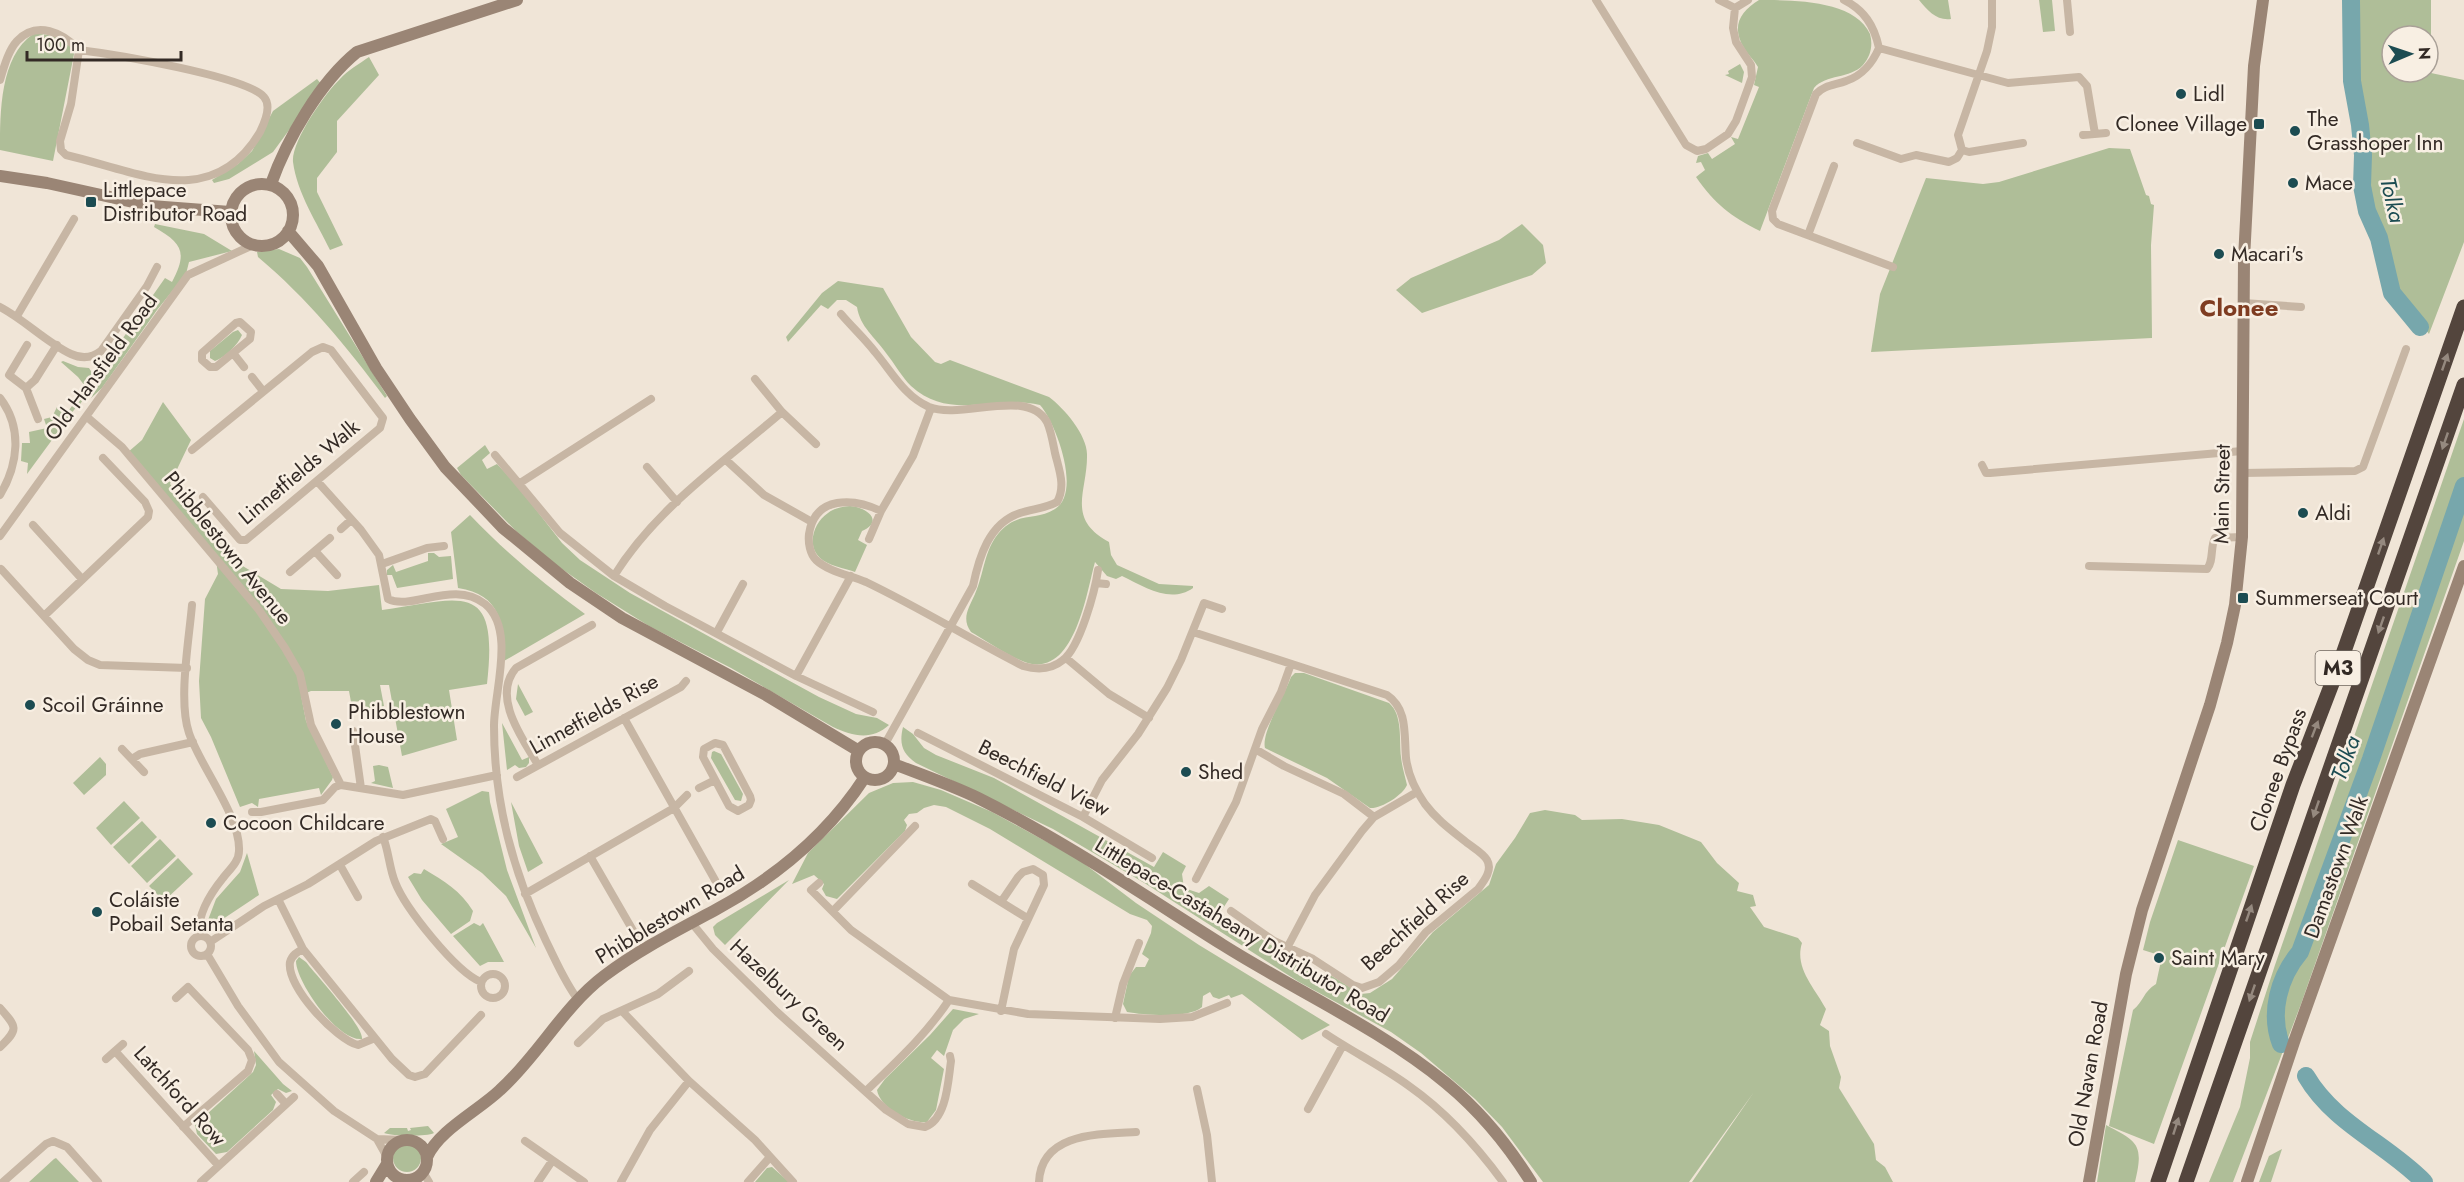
<svg xmlns="http://www.w3.org/2000/svg" width="2464" height="1182" font-family="Jost,sans-serif">
<style>
.green{fill:#afbe98;fill-rule:evenodd}
.lines{fill:none;stroke-linecap:round;stroke-linejoin:round}
.river{stroke:#77a7ac;stroke-width:18}
.street{stroke:#c7b6a4;stroke-width:8}
.secondary{stroke:#9a8575;stroke-width:12}
.highway{stroke:#53453d;stroke-width:15}
.oneway{fill:#95897f}
.poi-dot{fill:#1c4c52;stroke:#f8efe3;stroke-width:2}
.labels{text-anchor:middle;stroke-width:5;stroke-linejoin:round;paint-order:stroke}
.shield{fill:#f8efe3;stroke:#6e655e;stroke-width:1.5}
.shield-label{font-size:20px;font-weight:bold;fill:#332a25}
.poi-label{font-size:21px;fill:#332a25;stroke:#f8efe3;text-anchor:start}
.street-label{font-size:21px;fill:#332a25;stroke:#f8efe3}
.water-label{font-size:22px;font-style:italic;fill:#1c4c52;stroke:#f8efe3}
.quarter-label{font-size:24px;font-weight:bold;fill:#7f3c21;stroke:#f8efe3}
</style>
<rect width="100%" height="100%" fill="#f0e5d7"/>
<!-- green -->
<path class="green" d="M1759 0C1794 0 1855 0 1870 34 1873 45 1871 56 1863 65 1850 79 1826 74 1814 88L1760 231C1730 216 1715 204 1696 177L1705 170 1701 162 1696 163 1698 156 1708 153 1712 159 1735 144 1731 137 1738 139 1759 87 1754 85 1758 67C1754 60 1748 55 1744 48 1731 26 1740 12 1759 0Z
M1919 0H1948L1951 19C1937 21 1928 11 1919 0Z
M2039 0H2052L2055 31 2043 32Z
M2356 0H2431V73L2464 80V242L2429 334 2394 290 2364 185 2363 126 2354 76ZM2392 36H2428V72H2392Z
M33 34C48 34 70 36 74 54L53 161 0 150C0 112 0 57 33 34Z
M369 57 379 75 337 121V152L317 178V192L343 245 330 250C317 223 297 193 293 162 291 142 325 93 340 79 348 70 359 64 369 57Z
M1740 64 1744 72 1742 83 1725 75 1729 74 1728 71Z
M317 79 322 85 273 152 229 179 214 183 212 180 238 164 252 151 273 111Z
M2109 148 2130 149 2146 195 2149 196 2151 204 2154 205 2151 245 2152 338 1871 352 1880 294 1926 178 1983 184 1999 182Z
M155 224 204 234 232 251 189 262 186 274 157 310 102 388 91 398 109 358 165 278 172 282C188 252 182 243 154 227Z
M1522 224 1543 245 1546 263 1532 275 1422 313 1396 290 1411 278 1499 240Z
M279 249 300 258 307 267 387 396 385 398C348 348 306 297 258 257L257 252Z
M838 281 883 288 911 337 935 362 941 364 950 360 1049 397C1064 408 1087 435 1087 454 1088 491 1065 518 1109 542L1111 555 1117 565 1159 584 1193 586V588C1170 604 1145 587 1122 576L1116 579 1107 576 1095 562C1087 590 1076 671 1032 664 1017 662 985 640 971 632 961 618 969 608 975 594 984 574 984 551 998 534 1018 510 1035 522 1055 509 1082 493 1056 423 1040 405 994 394 950 422 911 386 902 377 894 363 886 353 875 337 860 327 857 307L846 300H837L828 309 821 305 788 342 786 337 822 293Z
M238 330 242 335C238 345 225 357 215 361L210 358V351L233 332Z
M63 361 78 367 89 368 96 379 79 406 78 405 74 410 27 474 28 463 21 461 22 443H30L29 432 47 428 44 419 52 417 57 407 66 414 75 402 78 403 88 390 78 377 61 362Z
M163 402 191 440 170 484 236 562 281 589 328 591 379 585 382 610C463 598 499 579 487 684L449 690 457 740 402 756 389 685H380L384 706 365 711 363 701 351 702 349 691H311L301 695 306 721 333 777 332 780 321 795 319 788 259 799 258 807 252 803 240 807 211 737 201 718 199 681 205 599 218 574 216 560 127 453 142 440Z
M2464 419V541L2301 1004 2233 1182H2209L2240 1107 2250 1058V1042L2275 965Z
M485 445 490 453 482 460 487 469 497 464 516 484 562 543 580 560 630 593 819 697 856 714 877 718 889 725C872 741 852 736 833 727L731 668 649 626 596 593 555 564 516 531 461 475 457 468Z
M850 506C866 507 885 521 862 531L858 540 867 545 855 572C844 568 829 566 820 558 806 545 814 522 828 513 834 508 842 507 850 506Z
M470 515C505 552 544 584 585 614L504 661C504 625 501 594 458 588L451 532Z
M428 553H434L439 557 451 556 453 579 397 588 392 575H387V570L393 565 396 572 428 561Z
M1295 673H1304L1389 703C1403 715 1399 740 1401 757 1402 767 1405 776 1407 785 1403 795 1381 809 1370 808L1327 778 1265 748C1261 733 1285 694 1291 677Z
M518 684 533 712 525 716 516 699Z
M502 723 522 760 529 757V763L526 767 519 768 515 765 507 770Z
M903 727 913 734 924 748 936 755 994 778 1154 867 1163 852 1186 866 1182 874 1184 888 1199 893 1209 886 1229 899 1220 913 1323 978 1327 973 1361 994 1370 993 1392 979 1433 932 1489 885 1496 864 1515 838 1530 813 1545 810 1575 815 1582 820 1622 819 1659 825 1701 842 1717 863 1739 883 1737 891 1753 895 1756 906 1750 907 1764 927 1798 938 1802 943C1794 968 1815 988 1826 1009L1820 1025 1829 1031 1830 1046 1841 1077 1839 1088 1874 1144 1876 1160 1885 1167 1893 1182H1692L1754 1092 1689 1182H1543L1502 1127 1475 1099 1421 1053 1391 1032 1299 982 1146 884 1053 829 916 763C902 753 899 744 903 727Z
M714 751 721 754 743 794 741 801 735 800 711 758 712 752Z
M100 757 106 764V775L84 795 73 783Z
M379 765 388 767 393 788 371 783 375 781 373 766Z
M913 782 941 790 992 812 1078 859 1136 903 1199 945 1330 1025 1302 1040 1242 994 1231 998 1229 995 1219 999 1213 997 1210 992 1203 996 1202 1007C1188 1019 1144 1015 1127 1012L1123 1004 1129 976 1136 967H1145L1149 959 1142 954 1151 933 1152 926 1147 920 1130 914 990 829 946 807 934 805 924 808 917 813 909 814 904 820 907 825 905 831 837 899 826 896 822 889 824 884 814 875 792 884 808 853 869 793 893 783Z
M482 791 489 792 490 802 507 870 536 948 506 896 482 873 441 844 458 837 446 809Z
M124 801 140 818 111 845 96 828Z
M511 802 543 863 528 872 519 846Z
M142 821 157 837 129 864 113 847Z
M160 839 176 856 147 883 131 866Z
M2178 840 2254 866 2154 1144 2109 1126 2133 1010C2144 1001 2143 992 2156 984L2162 956 2143 950 2150 922Z
M247 853 259 895 214 925 209 923 208 920 216 899 240 872Z
M178 858 193 874 164 901 149 886Z
M424 869C444 881 461 891 473 911L470 921 451 934 422 900 408 877 414 873 421 874Z
M789 880 725 945 715 935 713 927 717 923Z
M474 923 480 926 483 923 504 962H488L480 966 453 936Z
M299 957 306 962C316 975 364 1027 362 1039 338 1042 296 982 296 961Z
M953 1009 979 1014 964 1019 953 1030 944 1056 937 1050 931 1058 944 1069 936 1110 927 1122C910 1124 880 1108 877 1090L885 1079 930 1035Z
M254 1051 283 1084 292 1091 286 1093 278 1089 271 1095 276 1102 273 1110 227 1152 216 1154 197 1134 195 1125 253 1072 256 1065Z
M2106 1125C2138 1142 2144 1144 2135 1182H2097Z
M428 1126 434 1133C426 1137 391 1136 384 1133L390 1128H407L408 1131 411 1130 410 1128Z
M393 1158a14 14 0 1 1 28 0a14 14 0 1 1-28 0Z
M2282 1149 2271 1182H2259L2269 1156Z
M56 1158 79 1182H29L54 1159Z
M772 1167 789 1182H755L767 1168Z"/>
<g class="lines">
<!-- river -->
<path class="river" d="M2351 0 2352 81 2360 125 2363 155 2362 186 2367 211 2379 238 2392 293 2420 327
M2281 1044C2269 1013 2279 977 2300 952L2371 759 2464 486
M2306 1076C2334 1124 2387 1144 2424 1182"/>
<!-- street -->
<path class="street" d="M1596 0 1686 145 1697 151 1706 149 1728 134 1736 121 1752 77 1751 65 1736 42 1733 28 1735 8
M1719 0 1735 8
M1844 0C1864 10 1874 25 1879 48L2008 83 2079 77 2087 86 2095 134
M1992 0V27L1987 51 1958 135 1962 150 1969 152 2023 143
M2067 0 2070 32
M1735 8 1748 0
M1879 48C1873 62 1862 76 1846 81 1836 85 1824 85 1816 94L1772 211 1773 219 1778 224 1893 267
M79 50C112 54 246 76 264 97 272 106 264 124 260 132 212 213 136 171 66 155L61 150 60 141 71 104Z
M0 80C4 67 8 51 17 41 37 20 63 33 79 50
M2083 135 2106 133
M1857 143 1901 159 1916 155 1949 162 1957 158 1962 150
M1808 235 1834 166
M2243 303 2301 307
M0 307C25 320 47 343 71 354 82 359 92 358 101 351L147 286 157 267
M841 314C852 327 865 339 875 352 892 372 904 396 929 407 962 420 1027 387 1047 422 1051 431 1053 443 1055 453 1059 470 1066 486 1057 502 1046 508 1032 509 1020 513 989 523 979 557 973 586L885 744
M17 316 74 219
M240 322 251 332 250 339 216 367H210L202 360V353L236 323Z
M233 353 244 367
M252 377 263 391
M755 379 782 412 816 444
M26 388 9 375 27 345
M0 398C23 428 18 465 0 495
M87 417 122 447 259 610 285 648 300 674 311 725 341 785
M38 419 26 388 35 380 57 345
M192 450 312 352 323 347 331 350 383 418 380 428 246 540H240L203 497
M495 455 560 533 614 576 665 606 796 676 873 712
M726 460 764 495 812 522
M1982 465 1986 473H1990L2242 451
M647 467 677 502
M2243 473 2355 471 2363 467 2406 349
M317 481 361 530 379 555 388 599C412 611 454 579 485 604 516 629 494 692 494 726 494 803 513 872 546 941 556 961 565 983 579 1001
M520 483 651 399
M881 511C854 498 815 495 809 534 808 543 810 554 816 560 829 572 850 575 866 582 920 608 970 639 1023 666 1037 670 1051 670 1063 660 1080 647 1095 591 1098 570
M33 525 82 579
M341 529 351 520
M0 536 188 275 253 245
M869 539 881 511 913 456 931 408
M315 551 337 575
M382 564 427 548 444 546
M2089 566 2207 569C2214 561 2210 547 2215 538L2242 537
M1 569 74 649 88 660 100 665 187 668
M290 572 330 538
M614 576C655 509 724 462 782 412
M1096 583 1106 584
M192 605C189 640 178 701 189 733 200 766 241 817 239 851 239 862 229 870 223 878 210 894 197 915 199 936
M44 616 148 517 149 511 145 502 103 458
M717 632 743 584
M1193 632 1387 695C1408 709 1404 735 1406 758 1408 775 1416 791 1425 804 1437 820 1451 830 1466 842 1472 847 1483 853 1487 860 1493 870 1484 881 1478 889L1426 932 1399 965 1379 982 1362 988 1353 985 1313 959 1274 941 1231 911
M1066 658 1109 694 1149 718
M796 676 851 576
M624 718 715 880
M353 731 361 788
M918 733 1083 817 1152 858
M715 743 723 745 750 796 751 800 749 805 738 811 729 806 703 757 704 749Z
M122 749 144 772
M1255 749 1284 766 1344 794 1374 817
M132 759 140 754 193 742
M538 765C523 739 491 697 516 668L592 625
M517 777 681 687 686 681
M699 788 715 780
M252 812H261L323 800 335 787 341 785 403 795 497 775
M1083 817 1102 780 1138 734 1167 688 1181 660 1204 603 1222 609
M383 837C389 852 389 867 395 882 405 908 456 972 481 982
M590 856 635 934
M340 865 358 897
M1196 879 1236 802 1262 729 1281 692 1291 664
M819 883 811 890 851 930 949 1000 1028 1014 1160 1019 1192 1017 1227 1003
M972 884 1027 918
M525 894 674 808 687 795
M278 899 303 949 392 1059 409 1075 415 1077 425 1074 481 1015
M833 911 915 826
M691 922 713 949 777 1012 886 1110 908 1124 925 1127C947 1119 948 1081 951 1061L950 1056
M191 946a10 10 0 1 1 20 0a10 10 0 1 1-20 0Z
M210 942 264 906 308 884 376 841 431 819 435 821 443 839
M1287 948 1315 895 1362 831 1374 817 1417 792
M303 949C297 952 292 955 290 962 286 987 336 1039 358 1045L375 1038
M207 954 238 1006 279 1062 334 1111 377 1139 387 1157
M481 986a12 12 0 1 1 24 0a12 12 0 1 1-24 0Z
M176 998 188 987 248 1050 252 1060 248 1071 183 1127
M0 1008C17 1027 19 1029 0 1047
M622 1011 689 1081 755 1140 793 1182
M1001 1011 1014 949 1044 885 1043 875 1033 869 1023 872 1018 877 1001 902
M1115 1018 1123 984 1139 943
M1326 1034C1353 1052 1383 1067 1409 1086 1446 1112 1476 1145 1503 1182
M578 1043 603 1019 658 994 689 971
M115 1051 218 1165
M106 1059 123 1044
M1197 1089 1207 1135 1212 1182
M866 1091C896 1062 926 1035 949 1000
M277 1094 286 1104
M1308 1109 1343 1045
M377 1139 403 1140
M525 1141 584 1182
M423 1172 429 1182
M410 1180 418 1182
M3 1182 46 1144 53 1141 67 1147 98 1182
M201 1182 294 1097
M353 1182 364 1172
M538 1182 552 1161
M621 1182 650 1130 689 1081
M748 1182 770 1157
M1039 1182C1041 1132 1100 1134 1136 1132"/>
<!-- secondary -->
<path class="secondary" d="M0 176 47 183 151 206 230 212
M231 215a31 31 0 1 1 62 0a31 31 0 1 1-62 0Z
M271 184C287 139 320 82 357 52L517 0
M288 231 318 266 376 368 410 419 445 467 503 528 570 583 622 618 766 695 859 751
M856 761a19 19 0 1 1 38 0a19 19 0 1 1-38 0Z
M894 764C922 775 951 785 978 798 1064 841 1142 894 1223 945 1296 991 1379 1028 1446 1083 1480 1111 1508 1145 1531 1182
M387 1160a20 20 0 1 1 40 0a20 20 0 1 1-40 0Z
M427 1157C439 1130 478 1111 500 1090 538 1056 563 1007 604 976 640 949 678 930 717 909 776 877 828 834 865 777
M376 1182 387 1164
M2089 1182 2126 974 2142 910 2210 705 2227 643 2235 605 2242 537 2244 259 2254 66 2263 0
M2247 1182 2295 1039 2464 566"/>
<!-- highway -->
<path class="highway" d="M2158 1182 2293 785 2341 660 2464 307
M2186 1182 2464 385"/>
</g>
<!-- one-way arrows -->
<defs><path id="oneway-solid" d="M-6-.8H1V-3.2L6.5 0L1 3.2V.8H-6Z" transform="scale(1.5)"/></defs>
<g class="oneway">
<use href="#oneway-solid" transform="translate(2445 362) rotate(-71)"/>
<use href="#oneway-solid" transform="translate(2445 441) rotate(109)"/>
<use href="#oneway-solid" transform="translate(2381 546) rotate(-71)"/>
<use href="#oneway-solid" transform="translate(2381 625) rotate(109)"/>
<use href="#oneway-solid" transform="translate(2315 729) rotate(-69)"/>
<use href="#oneway-solid" transform="translate(2316 809) rotate(109)"/>
<use href="#oneway-solid" transform="translate(2249 913) rotate(-71)"/>
<use href="#oneway-solid" transform="translate(2252 993) rotate(109)"/>
<use href="#oneway-solid" transform="translate(2176 1126) rotate(-72)"/>
</g>
<!-- markers -->
<g class="poi-dot">
<circle cx="2181" cy="94" r="6"/>
<rect x="2253" y="118" width="12" height="12" rx="3"/>
<circle cx="2295" cy="131" r="6"/>
<circle cx="2293" cy="183" r="6"/>
<rect x="85" y="196" width="12" height="12" rx="3"/>
<circle cx="2219" cy="254" r="6"/>
<circle cx="2303" cy="513" r="6"/>
<rect x="2237" y="592" width="12" height="12" rx="3"/>
<circle cx="30" cy="705" r="6"/>
<circle cx="336" cy="724" r="6"/>
<circle cx="1186" cy="772" r="6"/>
<circle cx="211" cy="823" r="6"/>
<circle cx="97" cy="912" r="6"/>
<circle cx="2159" cy="958" r="6"/>
</g>
<g class="labels">
<!-- shield labels -->
<rect class="shield" x="2315.5" y="651" width="45" height="34" rx="4.5"/>
<g class="shield-label">
<text x="2338" y="675">M3</text>
</g>
<!-- poi labels -->
<g class="poi-label">
<text x="2193" y="101">Lidl</text>
<text x="2307" y="126">The<tspan x="2307" dy="24">Grasshoper Inn</tspan></text>
<text x="2247" y="131" text-anchor="end">Clonee Village</text>
<text x="2305" y="190">Mace</text>
<text x="103" y="197">Littlepace<tspan x="103" dy="24">Distributor Road</tspan></text>
<text x="2231" y="261">Macari's</text>
<text x="2315" y="520">Aldi</text>
<text x="2255" y="605">Summerseat Court</text>
<text x="42" y="712">Scoil Gráinne</text>
<text x="348" y="719">Phibblestown<tspan x="348" dy="24">House</tspan></text>
<text x="1198" y="779">Shed</text>
<text x="223" y="830">Cocoon Childcare</text>
<text x="109" y="907">Coláiste<tspan x="109" dy="24">Pobail Setanta</tspan></text>
<text x="2171" y="965">Saint Mary</text>
</g>
<!-- street labels -->
<g class="street-label">
<text transform="translate(101 367) rotate(-54)" y="7">Old Hansfield Road</text>
<text transform="translate(299 472) rotate(-40)" y="7">Linnetfields Walk</text>
<text transform="translate(2222 494) rotate(-89)" y="7">Main Street</text>
<text transform="translate(228 548) rotate(51)" y="7">Phibblestown Avenue</text>
<text transform="translate(594 714) rotate(-29)" y="7">Linnetfields Rise</text>
<text transform="translate(2278 770) rotate(-70)" y="7">Clonee Bypass</text>
<text transform="translate(1044 778) rotate(27)" y="7">Beechfield View</text>
<text transform="translate(2336 867) rotate(-70)" y="7">Damastown Walk</text>
<text transform="translate(670 915) rotate(-31)" y="7">Phibblestown Road</text>
<text transform="translate(1415 921) rotate(-42)" y="7">Beechfield Rise</text>
<text transform="translate(1242 930) rotate(31)" y="7">Littlepace-Castaheany Distributor Road</text>
<text transform="translate(789 995) rotate(43)" y="7">Hazelbury Green</text>
<text transform="translate(2088 1074) rotate(-80)" y="7">Old Navan Road</text>
<text transform="translate(180 1096) rotate(48)" y="7">Latchford Row</text>
</g>
<!-- water labels -->
<g class="water-label">
<text transform="translate(2393 200) rotate(77)" y="8">Tolka</text>
<text transform="translate(2345 758) rotate(-70)" y="8">Tolka</text>
</g>
<!-- quarter labels -->
<g class="quarter-label">
<text x="2239" y="316">Clonee</text>
</g>
</g>
<!-- north arrow -->
<g transform="translate(2410 54) rotate(88)"><circle r="28" fill="#f8efe3" stroke="#a9a097" stroke-width="1.5"/>
<path d="M0-4.5L10 22L0 15L-10 22Z" fill="#1c4c52"/>
<text y="-9" font-size="16" font-weight="bold" text-anchor="middle" fill="#332a25">N</text>
</g>
<!-- scale -->
<path d="M27 51v9h154v-9" fill="none" stroke="#332a25" stroke-width="3"/>
<text x="36" y="51" font-size="18" fill="#332a25" stroke="#f8efe3" stroke-width="4.5" paint-order="stroke">100 m</text>
</svg>
